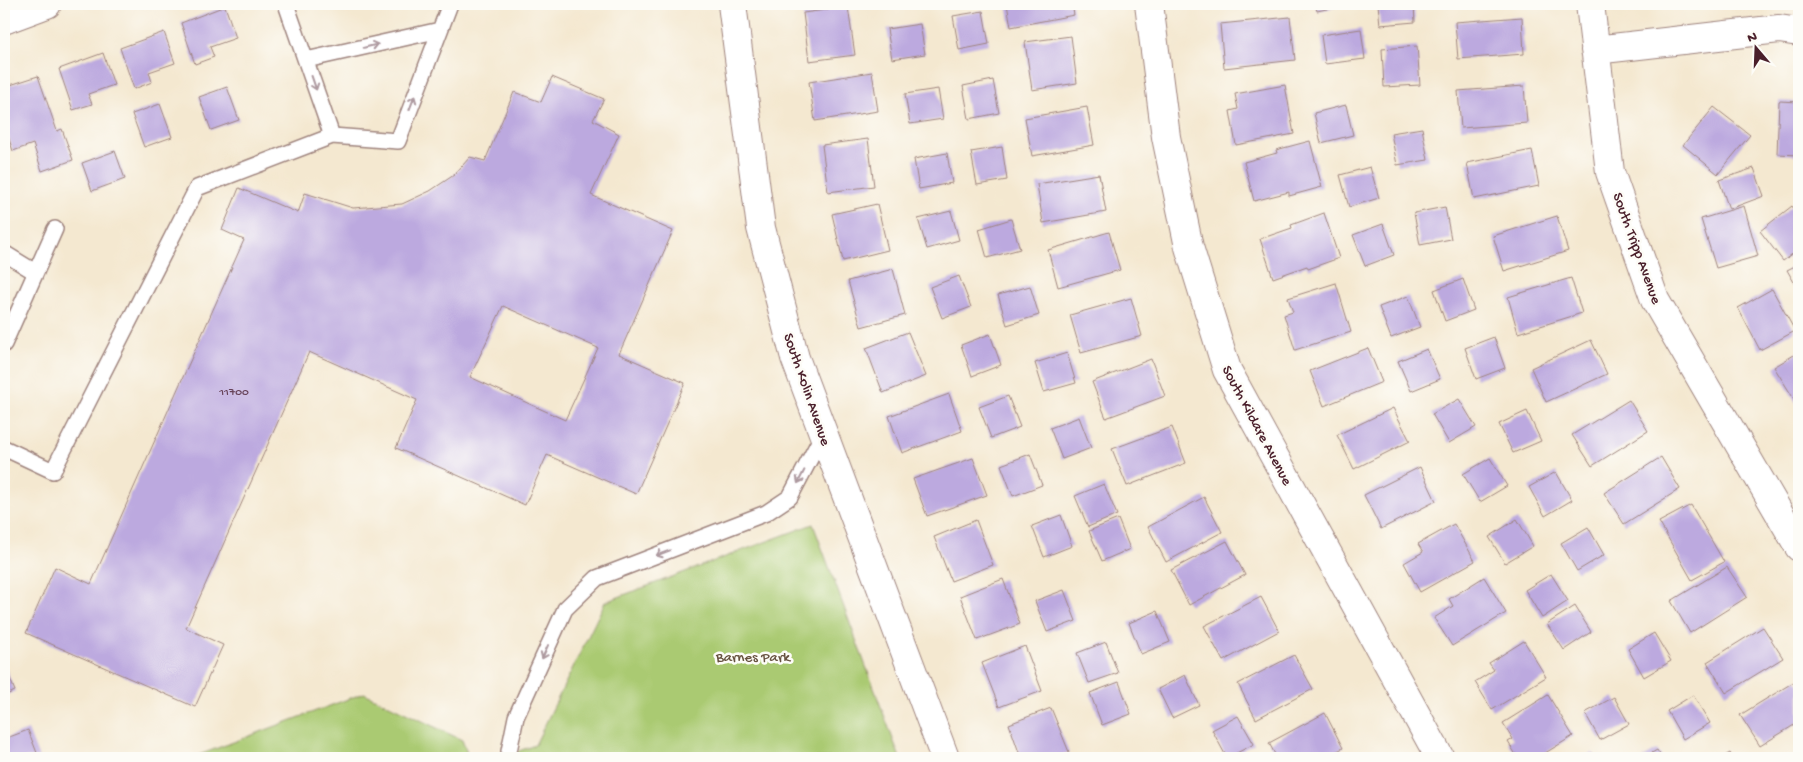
<svg xmlns="http://www.w3.org/2000/svg" width="1803" height="762" font-family="'Gochi Hand',sans-serif">
<style>
.green{fill:#aaca72;stroke:#7a744e}
.building{fill:#bca9df;fill-rule:evenodd}
.lines{fill:none;stroke-linecap:round;stroke-linejoin:round}
.lane-casing{stroke:#9f847e;stroke-width:18}
.street-casing{stroke:#9f847e;stroke-width:30}
.lane{stroke:#fff;stroke-width:15}
.street{stroke:#fff;stroke-width:28}
.oneway{stroke:#ae9aa0}
.labels{text-anchor:middle;stroke-width:5;stroke-linejoin:round;paint-order:stroke}
.number-label{font-size:12px;fill:#664258}
.street-label{font-size:15px;fill:#4a1f2b;stroke:#fdfcf7}
.park-label{font-size:15px;fill:#675240;stroke:#fdfcf7}
</style>
<rect width="100%" height="100%" fill="#fdfcf7"/>
<filter id="ink" filterUnits="userSpaceOnUse"><feTurbulence type="fractalNoise" baseFrequency=".02" numOctaves="2"/><feDisplacementMap in="SourceGraphic" scale="10" xChannelSelector="R" yChannelSelector="G"/><feConvolveMatrix kernelMatrix="1 2 1 2 8 2 1 2 1" color-interpolation-filters="sRGB"/></filter>
<filter id="wash" filterUnits="userSpaceOnUse"><feTurbulence type="fractalNoise" baseFrequency=".0096" numOctaves="4" result="noise"/><feDisplacementMap in="SourceGraphic" scale="20" xChannelSelector="R" yChannelSelector="G"/><feGaussianBlur stdDeviation="1.12" result="paint"/><feColorMatrix in="noise" values="0 0 0 0 0 0 0 0 0 0 0 0 0 0 0 0 0 1.4 0 .05"/><feComposite in="paint" operator="in"/></filter>
<g filter="url(#wash)">
<rect width="100%" height="100%" fill="#f4e8d0"/>
<!-- green -->
<path class="green" d="M813 524 900 758H500L535 745 605 602Z
M364 693 462 740 469 758H191Z"/>
<g id="blocks">
<!-- building -->
<path class="building" d="M1007 4H1072L1074 15 1011 27Z
M1315 4H1346V5L1317 11Z
M1378 4H1414L1415 22 1380 25Z
M225 6 236 38 210 47 214 57 195 64 181 23Z
M848 7 855 55 809 61 803 13Z
M983 11 989 44 959 50 953 16Z
M1290 17 1295 60 1224 68 1220 24Z
M1522 17 1524 54 1458 59 1455 22Z
M920 24 925 54 892 59 887 29Z
M1361 29 1365 59 1325 64 1321 35Z
M164 32 175 63 149 72 152 82 134 89 120 48Z
M1071 36 1077 83 1032 90 1025 42Z
M1417 46 1420 85 1384 87 1382 49Z
M103 53 114 85 88 94 92 104 73 110 59 69Z
M872 72 878 111 815 121 809 82Z
M38 76 57 131 62 129 73 160 42 171 33 144 13 151 4 124V87Z
M552 77 604 99 593 120 619 134 591 195 673 231 619 354 685 383 636 494 547 455 525 505 396 448 417 400 309 352 186 628 223 645 195 707 26 633 55 567 91 584 244 240 222 230 239 188 298 213 305 193 353 208 402 204 430 191 454 175 470 157 485 161 514 92 541 102ZM503 306 598 348 565 420 470 377Z
M993 80 999 113 969 119 963 86Z
M1285 85 1294 134 1236 145 1230 111 1238 109 1235 94Z
M1524 86 1527 123 1461 128 1458 91Z
M227 87 239 120 211 130 199 97Z
M938 89 943 119 910 124 905 94Z
M1779 101 1799 102V155L1777 154Z
M160 104 172 137 144 147 132 114Z
M1346 105 1353 135 1321 143 1314 113Z
M1087 107 1094 145 1032 156 1025 118Z
M1714 107 1750 135 1718 174 1683 145Z
M1422 128 1428 160 1397 165 1391 133Z
M868 139 874 186 828 192 822 145Z
M1310 141 1322 187 1289 196V192L1254 201 1244 162 1277 153 1276 150Z
M1002 147 1007 180 977 185 971 152Z
M1532 150 1539 186 1474 199 1467 163Z
M115 151 125 179 92 191 82 163Z
M947 153 952 183 919 189 914 159Z
M1370 167 1379 198 1349 207 1340 175Z
M1754 168 1764 196 1729 209 1719 180Z
M1099 174 1106 212 1043 223 1037 184Z
M877 204 888 250 843 261 832 214Z
M1744 206 1758 256 1716 268 1701 219Z
M1792 206 1799 216V249L1783 261 1760 231Z
M1445 207 1451 239 1420 245 1414 213Z
M951 211 959 240 927 249 918 219Z
M1324 213 1339 258 1308 269 1307 266 1273 278 1260 239 1292 228 1291 225Z
M1557 216 1568 251 1504 271 1493 236Z
M1011 219 1020 249 987 258 979 229Z
M1383 224 1394 255 1365 266 1353 235Z
M1109 232 1120 270 1058 287 1048 250Z
M1799 264V291L1787 270Z
M893 269 905 315 861 327 848 281Z
M959 276 971 307 942 318 930 287Z
M1571 278 1582 313 1518 333 1508 297Z
M1463 279 1474 310 1445 321 1434 290Z
M1336 283 1351 332 1295 350 1284 315 1293 312 1288 298Z
M1030 286 1039 315 1007 325 998 295Z
M1772 289 1795 331 1760 350 1738 308Z
M1408 296 1420 327 1391 338 1379 307Z
M1131 298 1142 336 1081 353 1070 315Z
M908 332 926 376 883 393 866 348Z
M990 334 1001 365 972 376 961 345Z
M1494 337 1505 368 1476 379 1465 348Z
M1591 340 1607 374 1546 402 1531 368Z
M1368 348 1382 382 1324 406 1310 371Z
M1427 349 1440 379 1411 391 1398 361Z
M1799 352V407L1774 367Z
M1067 353 1076 383 1044 392 1035 363Z
M1151 359 1165 396 1106 418 1092 382Z
M949 394 962 431 902 453 889 416Z
M1008 396 1020 427 991 438 979 407Z
M1459 399 1476 427 1449 443 1432 414Z
M1629 400 1648 431 1592 466 1572 435Z
M1393 408 1410 441 1354 469 1337 435Z
M1527 411 1541 441 1513 453 1499 424Z
M1079 417 1091 448 1062 459 1050 428Z
M1172 427 1186 463 1127 486 1112 449Z
M1030 454 1042 485 1013 496 1001 465Z
M1661 457 1680 489 1624 524 1604 493Z
M973 458 987 495 927 516 913 479Z
M1490 458 1507 486 1480 502 1463 474Z
M1420 467 1436 501 1381 529 1364 495Z
M1556 472 1572 500 1545 516 1529 487Z
M1104 484 1117 515 1088 527 1075 496Z
M1204 497 1222 532 1166 562 1148 527Z
M1691 505 1724 562 1692 580 1659 522Z
M1061 515 1072 546 1044 557 1032 526Z
M1118 519 1130 549 1102 561 1089 531Z
M1517 519 1533 546 1505 563 1489 537Z
M976 520 993 565 951 581 934 537Z
M1454 524 1475 561 1420 592 1404 563 1423 552 1418 544Z
M1588 527 1604 555 1577 571 1561 543Z
M1227 541 1245 575 1189 605 1171 570Z
M1727 567 1747 597 1690 633 1671 601Z
M1551 574 1568 601 1542 618 1525 590Z
M1484 577 1506 613 1452 646 1434 618 1453 606 1449 599Z
M1003 579 1020 624 977 640 960 596Z
M1064 590 1076 621 1047 632 1035 601Z
M1261 597 1279 631 1223 661 1204 626Z
M1575 606 1591 632 1564 650 1547 624Z
M1157 611 1170 642 1141 654 1129 623Z
M1763 627 1783 658 1726 693 1707 662Z
M1654 633 1671 661 1644 677 1628 649Z
M1524 641 1546 677 1492 710 1475 682 1494 670 1489 663Z
M1106 642 1118 673 1089 683 1077 653Z
M1025 646 1042 691 999 707 982 663Z
M1294 655 1313 689 1256 719 1238 684Z
M4 664 15 691 4 696Z
M1185 675 1199 705 1172 718 1158 689Z
M1797 680 1799 684V722L1760 746 1740 715Z
M1119 682 1131 714 1102 725 1090 693Z
M1548 695 1573 736 1537 758H1518L1508 742 1513 739 1503 723Z
M1693 695 1710 723 1683 739 1667 711Z
M1614 697 1629 724 1600 740 1585 713Z
M1051 708 1069 752 1054 758H1021L1009 724Z
M1325 713 1343 748 1324 758H1277L1269 743Z
M1238 716 1254 744 1227 758 1212 730Z
M28 730 39 758H6L4 739Z
M1657 750 1662 758H1643Z
M1593 753 1597 758H1584Z
M1730 753 1733 758H1721Z"/>
</g>
</g>
<g filter="url(#ink)">
<use href="#blocks" fill-opacity="0" stroke="#9f847e" stroke-width="1"/>
<g class="lines">
<!-- lane casing -->
<g class="lane-casing">
<path id="lane" d="M286 4 332 136 398 141 450 4
M306 60 440 30
M4 253 35 272
M4 344 55 229
M4 448 53 471 197 188 332 136
M511 758 509 751 516 717 565 609 597 578 766 513 790 497 823 434"/>
</g>
<!-- street casing -->
<g class="street-casing">
<path id="street" d="M732 4 761 228 795 358 945 758
M1149 4 1166 137 1189 247 1227 370 1440 758
M1590 4 1610 172 1655 300 1799 547
M4 20 47 4
M1595 50 1779 29 1799 32"/>
</g>
<!-- lane -->
<use href="#lane" class="lane"/>
<!-- street -->
<use href="#street" class="street"/>
</g>
<!-- one-way arrows -->
<defs><path id="oneway-shaft" d="M-6 0H5M1.5-3L5.5 0L1.5 3" fill="none" stroke-width="1.6" stroke-linecap="round" stroke-linejoin="round" transform="scale(1.25)"/></defs>
<g class="oneway">
<use href="#oneway-shaft" transform="translate(371 46) rotate(-13)"/>
<use href="#oneway-shaft" transform="translate(314 83) rotate(71)"/>
<use href="#oneway-shaft" transform="translate(412 103) rotate(-69)"/>
<use href="#oneway-shaft" transform="translate(801 477) rotate(117)"/>
<use href="#oneway-shaft" transform="translate(663 553) rotate(159)"/>
<use href="#oneway-shaft" transform="translate(545 652) rotate(114)"/>
</g>
</g>
<g class="labels">
<!-- number labels -->
<g class="number-label">
<text x="234" y="395">11700</text>
</g>
<!-- street labels -->
<g class="street-label">
<text transform="translate(1638 248) rotate(70)" y="5">South Tripp Avenue</text>
<text transform="translate(808 389) rotate(71)" y="5">South Kolin Avenue</text>
<text transform="translate(1258 425) rotate(62)" y="5">South Kildare Avenue</text>
</g>
<!-- park labels -->
<g class="park-label">
<text x="753" y="661">Barnes Park</text>
</g>
</g>
<!-- margin -->
<rect width="1803" height="762" fill="none" stroke="#fdfcf7" stroke-width="20"/>
<!-- north arrow -->
<g transform="translate(1756 48) rotate(341)" stroke="#fdfcf7" stroke-width="4" paint-order="stroke">
<path d="M0-4L9 19L0 12L-9 19Z" fill="#4a1f2b"/>
<text y="-8" font-size="14" font-weight="bold" text-anchor="middle" fill="#4a1f2b">N</text>
</g>
</svg>
